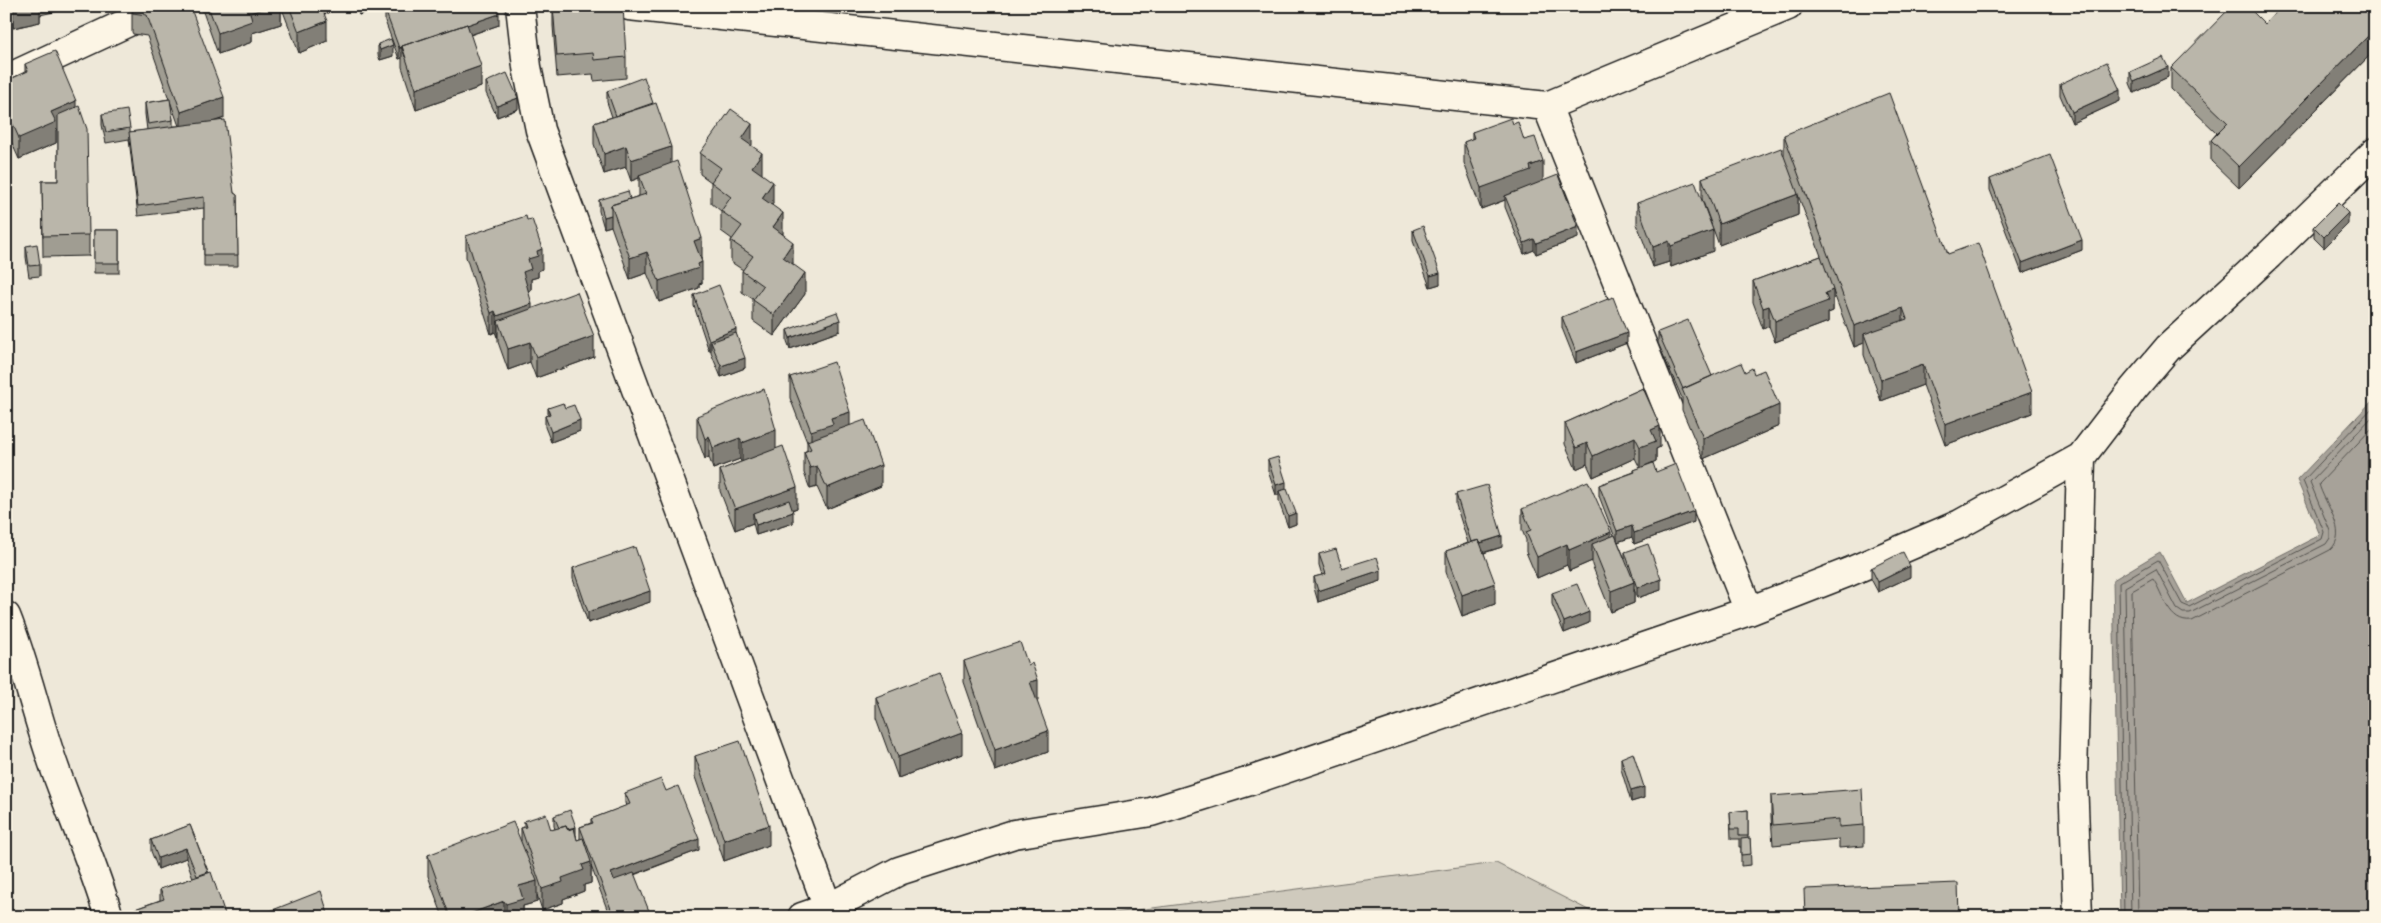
<svg xmlns="http://www.w3.org/2000/svg" width="2381" height="923" font-family="Delius,sans-serif">
<style>
.green{fill:#cfcabd;stroke:#76736c}
.water{fill:#a7a299;stroke:#6f6c67}
.lines{fill:none;stroke-linecap:round;stroke-linejoin:round}
.shore{stroke:#54524e;stroke-width:1}
.minor-casing{stroke:#1c1c1c;stroke-width:31}
.minor{stroke:#fcf5e5;stroke-width:28}
.wall{fill:#a09d92;stroke:#1c1c1c;fill-rule:evenodd}
.shaded-wall{fill:#827f77;stroke:#1c1c1c}
.building{fill:#bab6aa;stroke:#1c1c1c}
</style>
<rect width="100%" height="100%" fill="#eee8d9"/>
<filter id="ink" filterUnits="userSpaceOnUse"><feTurbulence type="fractalNoise" baseFrequency=".02" numOctaves="2"/><feDisplacementMap in="SourceGraphic" scale="10" xChannelSelector="R" yChannelSelector="G"/><feConvolveMatrix kernelMatrix="1 2 1 2 8 2 1 2 1" color-interpolation-filters="sRGB"/></filter>
<g filter="url(#ink)">
<!-- green -->
<path class="green" d="M1496 863 1602 917H1084Z"/>
<!-- water -->
<path class="water" d="M2375 398V917H2120L2113 580 2160 552 2187 603 2320 535 2297 480Z"/>
<g class="lines">
<!-- shore -->
<path class="shore" d="M2124 917 2119 583 2158 560 2182 604 2189 607 2322 539 2324 532 2303 481 2375 405
M2131 917 2125 587 2156 569 2177 609 2183 613H2190L2326 544 2330 538V531L2310 482 2375 414
M2138 917 2132 591 2153 579C2164 595 2168 624 2192 621L2330 550C2350 532 2324 504 2319 484L2375 425"/>
<!-- minor casing -->
<g class="minor-casing">
<path id="minor" d="M520 6 527 67 540 130 828 908
M629 6 1547 106 1788 6
M6 79 163 6
M1547 106 1749 611
M6 616C26 666 37 719 55 769 73 819 94 866 109 917
M802 917 828 908 899 871 1014 834 1151 812 1247 782 1749 611 1849 572 1960 524 2081 457 2134 388 2168 348 2269 255 2375 152
M2078 917 2073 778 2081 457"/>
</g>
<!-- minor -->
<use href="#minor" class="minor"/>
</g>
<!-- wall -->
<path class="wall" d="M6 6H58V11L40 15V22L13 28 10 10Z
M143 6 224 118 216 121 234 193 237 195 238 266H204V208L138 216 129 139 106 143 102 125V114L130 128V132L147 130 145 114V103L169 99 147 36 133 34 132 32V11ZM170 101 179 126H173V120Z
M202 6H281V24L252 33V42L218 54 202 9Z
M281 6H344L324 14 327 41 299 53Z
M351 6H380L359 15 357 9 353 11Z
M553 6 626 57V78L594 81 593 74 557 77 553 26Z
M2375 6V50L2239 188 2211 161V140L2217 133 2171 89V68L2265 24Z
M385 10 499 25 470 35 481 87 416 110 402 67V58L399 59 385 21Z
M378 44 393 56 380 60 378 55Z
M25 64 76 108 89 235V256L43 257 42 181H58V130H56V143L19 159 6 130V81L25 72Z
M2130 72 2168 77 2134 93 2130 83Z
M486 82 518 109 497 117 486 93Z
M2060 84 2120 101 2072 123 2060 95Z
M607 91 653 104 671 164 702 259H700L702 283 699 284V288L659 302 647 273 630 279 611 226 604 228 599 211V200L630 199 639 196V178L631 181 626 167 604 174 594 144V123L612 117 607 102Z
M1513 124 1524 140 1543 181 1578 238 1536 254 1534 250 1524 254 1505 207V200L1481 209 1464 163V142L1472 139V132Z
M1784 135 1948 254 2032 413 1945 445 1923 385 1881 401 1864 355V343L1854 347 1833 291V311L1828 313V322L1775 342 1769 326 1763 329 1753 302V281L1821 256 1798 195V215L1719 245 1702 199V178L1784 156Z
M752 145 751 146 761 174 773 203 772 205 783 233V234L793 263V264L805 294 774 336 753 321V299L742 292V271L743 270 731 262V241L732 239 721 231V211L711 203V182L700 174V153Z
M1990 179 2082 250 2022 273 1990 190Z
M1637 203 1713 251 1671 267 1669 262 1653 267 1637 224Z
M2348 224 2324 248 2314 238V227Z
M94 230H119V273H94Z
M1413 230 1440 284 1430 287 1413 241Z
M466 236 542 269 538 271V277L531 279V290L528 291 532 309 594 357 536 378 530 362 508 370 498 342V337H497L495 332 491 334 466 257Z
M26 246 40 265V276L29 277 26 257Z
M694 295 736 333 745 368 721 377 711 353V350L709 351 694 306Z
M1562 317 1627 343 1576 363 1562 328Z
M787 330 840 331 790 349 787 341Z
M1658 332 1712 376 1745 372 1779 426 1703 459 1682 410V398L1658 343Z
M790 377 850 425 881 486 827 509 817 487 810 489 804 473V452L807 450V442L790 398Z
M1643 388 1660 447 1656 449V461L1645 466 1656 472 1694 522 1634 544 1632 537 1618 542 1625 559V552L1661 590 1637 598 1634 589V603L1611 612 1592 565V561L1569 571 1567 565 1537 578 1526 552V540L1522 530V509L1611 537 1614 535 1599 496V485L1634 472V470L1640 468 1635 458 1593 477 1587 464 1576 469 1565 444V423Z
M548 408H565L580 431 551 442 545 427V416L548 415Z
M697 416 776 449 797 508 792 510 793 523 756 535 753 523 735 530 720 491V470L741 462 740 459 713 469 709 457 705 459 697 437Z
M1268 460 1286 489 1296 524 1288 527 1279 502V495H1276L1268 471Z
M1456 494 1502 547 1484 553 1495 604 1462 616 1446 572V551L1468 543 1456 505Z
M1319 554 1342 568 1381 581 1318 602 1314 588V577L1322 575 1319 565Z
M573 568 650 602 588 623 573 579Z
M1871 568 1910 577 1878 592 1871 579Z
M1552 593 1589 623 1564 633 1552 604Z
M964 661 1038 701H1037L1048 752 995 771 964 682Z
M876 697 962 754 898 778 876 718Z
M695 756 769 845 724 861 695 777Z
M1621 758 1644 798 1631 802 1621 769Z
M666 791 699 850 634 875 651 917H610L591 866V883L584 885V891L563 899V903L542 910 537 895V902L523 906V917H443L428 876V855L521 841V828H524V821L551 830 555 829 554 826V816L576 835 577 840 580 839V827L591 823V819L626 806 625 803V793Z
M1771 796 1864 825V846L1839 848V839L1773 845 1771 817Z
M1748 810V839L1750 838 1751 865 1741 866V847H1739V839H1731L1730 812Z
M190 825 226 917H135V909L160 900V889L193 878 186 858 158 869 151 851V840Z"/>
<!-- shaded-wall -->
<path class="shaded-wall" d="M6 6H10V10L6 11Z
M16 6H40V22L13 28V7Z
M271 6H281V24L252 33V42L218 54V33L250 13Z
M318 6H344L318 17Z
M353 6H357V9L353 11Z
M359 6H380L359 15Z
M499 14V25L405 57 402 47Z
M327 21V41L299 53V32Z
M2375 29V50L2239 188V167Z
M393 45V56L380 60V50Z
M399 48H402V58L399 59Z
M481 66V87L416 110V89Z
M2168 67V77L2134 93V82Z
M2120 90V101L2072 123V112Z
M224 97V118L181 133V112Z
M518 98V109L497 117V106Z
M76 101V121L56 130V143L19 159V138L51 112Z
M752 124V145L742 160V139Z
M626 146V167L604 174V154Z
M671 147V168L639 175V178L631 181V160Z
M762 153V174L752 188V167Z
M1543 161V182L1505 196V200L1481 209V188L1530 166Z
M773 182V203L762 218V198Z
M1798 194V215L1719 245V224Z
M783 213V233L773 248V227Z
M2348 213V224L2324 248V237Z
M611 215V226L604 228V217Z
M1578 227V238L1536 254V243Z
M1713 230V251L1671 267V246Z
M702 238V259L694 262V241Z
M1534 239V250L1524 254V243Z
M2082 240V250L2022 273V263Z
M1669 241V262L1653 267V247Z
M793 242V263L783 277V257Z
M542 249V269L538 271V277L531 279V290L523 292V272L528 259 537 251Z
M647 252V273L630 279V258Z
M702 262V283L699 284V288L659 302V281Z
M805 273V294L774 336V315Z
M1440 273V284L1430 287V276Z
M1833 290V311L1828 313V322L1775 342V321L1825 293Z
M532 304V324L498 321V337H497V316Z
M1769 306V326L1763 329V308Z
M1903 308V329L1864 334V343L1854 347V326Z
M495 311V332L491 334V313Z
M840 320V331L790 349V338Z
M736 329V340L711 342V350L709 351V340Z
M1627 333V343L1576 363V352Z
M594 336V357L536 378V357Z
M530 342V362L508 370V349Z
M745 358V368L721 377V366Z
M1923 365V385L1881 401V380Z
M2032 392V413L1945 445V424Z
M1779 405V426L1703 459V438Z
M850 412V433L811 452V431L831 418Z
M580 420V431L551 442V432Z
M1660 426V447L1656 449V461L1640 468V447L1651 430Z
M776 430V451L742 464V443Z
M709 436V457L705 459V439Z
M1635 437V458L1593 477V456Z
M740 438V459L713 469V448Z
M1587 443V464L1576 469V448Z
M881 465V486L827 509V488Z
M817 466V487L810 489V468Z
M1286 482V493L1279 491V495H1276V485Z
M797 487V508L756 522 753 513V523L735 530V509Z
M1694 511V522L1634 544V533Z
M793 512V523L756 535V525Z
M1296 513V524L1288 527V516Z
M1632 526V537L1617 542V531Z
M1611 532V552L1592 544V561L1569 571V550Z
M1502 536V547L1472 556V546Z
M1567 544V565L1537 578V557Z
M1910 566V577L1878 592V582Z
M1381 570V581L1318 602V591Z
M1661 579V590L1637 598V588Z
M1634 582V603L1611 612V591Z
M1495 583V604L1462 616V595Z
M650 591V602L588 623V612Z
M1589 612V623L1564 633V622Z
M1038 680V701L1030 703V682Z
M1048 731V752L995 771V750Z
M962 733V754L898 778V757Z
M1644 787V798L1631 802V791Z
M769 825V845L724 861V840Z
M576 827V838L560 832Z
M699 839V850L611 883V873Z
M186 848V858L158 869V858Z
M591 862V883L584 885V891L563 899V903L542 910V889L562 878 582 865Z
M537 881V902L523 906V917H506V904L519 886Z
M504 901V917H461Z"/>
<!-- building -->
<path class="building" d="M143 6H190L224 97 181 112 147 15 133 13 132 11Z
M208 6H271L250 13 252 21 218 33Z
M289 6H321L327 21 299 32Z
M396 6H498L499 14 467 25V24L402 46V47L399 48 385 10Z
M553 6H623L626 57 594 60 593 53 557 56Z
M2232 6H2247L2265 24 2282 6H2375V29L2239 167 2211 140 2228 123 2171 68Z
M467 24 481 66 416 89 402 46Z
M391 39 393 45 380 50 378 44Z
M55 51 76 101 51 112 56 122 19 138 6 109V81L28 71 25 64Z
M2163 57 2168 67 2134 82 2130 72Z
M2107 62 2120 90 2072 112 2060 84Z
M507 73 518 98 497 106 486 82Z
M644 77 653 103 616 116 607 91Z
M1889 93 1948 254 1978 243 2032 392 1945 424 1923 365 1881 380 1864 334 1907 319 1903 308 1854 326 1784 135Z
M170 99 173 120 148 124 145 103Z
M656 103 671 147 631 160 626 146 604 154 594 123Z
M79 106 87 129 89 235 43 236 42 181H58V115Z
M731 109 752 124 742 139 762 153 752 167 773 182 762 198 783 213 773 227 793 242 783 257 805 273 774 315 753 300 763 286 742 271 753 256 731 241 742 226 721 211 731 197 711 182 721 168 700 153Z
M127 110 130 128 106 132 102 114Z
M1511 118 1513 124 1518 122 1524 140 1535 137 1543 161 1530 166 1531 170 1481 188 1464 142 1474 138 1472 132Z
M225 120 234 193 237 195 238 255H204V197L138 206 129 132Z
M1781 148 1798 194 1719 224 1702 178Z
M2050 155 2082 240 2022 263 1990 179Z
M677 161 702 238 694 241 702 262 698 264 699 268 659 281 647 252 630 258 611 205 646 194 639 175Z
M1558 175 1578 227 1536 243 1534 239 1524 243 1505 196Z
M1695 182 1713 230 1671 246 1669 241 1653 247 1637 203Z
M628 191 630 199 611 205V215L604 217 599 200Z
M2338 203 2348 213 2324 237 2314 227Z
M526 216 527 220 532 219 542 249 537 251 538 256 528 259 531 269 523 272 532 304 497 316 495 311 491 313 466 236Z
M1423 226 1440 273 1430 276 1413 230Z
M94 230H119V263H94Z
M37 244 40 265 29 266 26 246Z
M1821 256 1833 290 1825 293 1828 301 1775 321 1769 306 1763 308 1753 281Z
M719 285 736 329 709 340 694 295Z
M577 292 594 336 536 357 530 342 508 349 498 321Z
M1613 297 1627 333 1576 352 1562 317Z
M837 312 840 320 790 338 787 330Z
M1688 320 1712 376 1683 389 1658 332Z
M736 333 745 358 721 366 711 342Z
M834 362 850 412 831 418 833 424 811 431 790 377Z
M1741 363 1745 372 1752 368 1754 374 1764 370 1779 405 1703 438 1682 389Z
M1643 388 1660 426 1651 430 1656 441 1640 447 1635 437 1593 456 1587 443 1576 448 1565 423Z
M764 389 776 430 742 443 740 438 713 448 709 436 705 439 697 416Z
M563 403 565 408 574 405 580 420 551 432 545 416 550 414 548 408Z
M865 420 881 465 827 488 817 466 810 468 804 452 811 449 807 441Z
M783 446 797 487 735 509 720 470Z
M1278 457 1286 482 1276 485 1268 460Z
M1653 463 1656 472 1676 464 1694 511 1634 533 1632 526 1617 531 1599 485 1635 472 1634 470Z
M1588 481 1611 532 1569 550 1567 544 1537 557 1526 532 1531 530 1522 509Z
M1487 485 1502 536 1480 543 1479 540 1471 542 1456 494Z
M1287 489 1296 513 1288 516 1279 491Z
M789 500 793 512 756 525 753 513Z
M1615 535 1634 582 1611 591 1592 544Z
M1479 540 1495 583 1462 595 1446 551Z
M1648 544 1661 579 1637 588 1625 552Z
M635 547 650 591 588 612 573 568Z
M1336 549 1342 568 1377 557 1381 570 1318 591 1314 577 1326 574 1319 554Z
M1903 552 1910 566 1878 582 1871 568Z
M1577 584 1589 612 1564 622 1552 593Z
M1020 642 1028 665 1032 663 1038 680 1030 682 1048 731 995 750 964 661Z
M939 673 962 733 898 757 876 697Z
M740 741 769 825 724 840 695 756Z
M1633 753 1644 787 1631 791 1621 758Z
M661 779 666 791 678 786 699 839 611 873 614 880 634 873 651 916 614 917 580 827 593 823 591 819 630 804 625 793Z
M1862 789 1864 825 1839 827V819L1773 825 1771 796Z
M570 810 576 827 567 829 566 826 559 828 554 816Z
M1748 810V836H1739V829H1731L1730 812Z
M546 814 551 830 566 826 568 830 574 828 577 840 583 838 591 862 582 865 584 870 562 878 563 882 542 889 521 828 526 827 524 821Z
M513 822 537 881 519 886 523 899 506 904 504 901 461 917H450L428 855Z
M190 825 208 872 197 876 186 848 158 858 151 840Z
M1750 838 1751 854 1741 855V839Z
M211 872 226 917H138L135 909 164 899 160 889Z
M1958 883 1959 917H1805L1804 889Z
M321 891 329 917H255Z"/>
</g>
<!-- margin -->
<rect width="2381" height="923" fill="none" stroke="#fcf5e5" stroke-width="25"/>
<rect x="12" y="12" width="2356" height="898" fill="none" stroke="#1c1c1c" stroke-width="2" filter="url(#ink)"/>
</svg>
